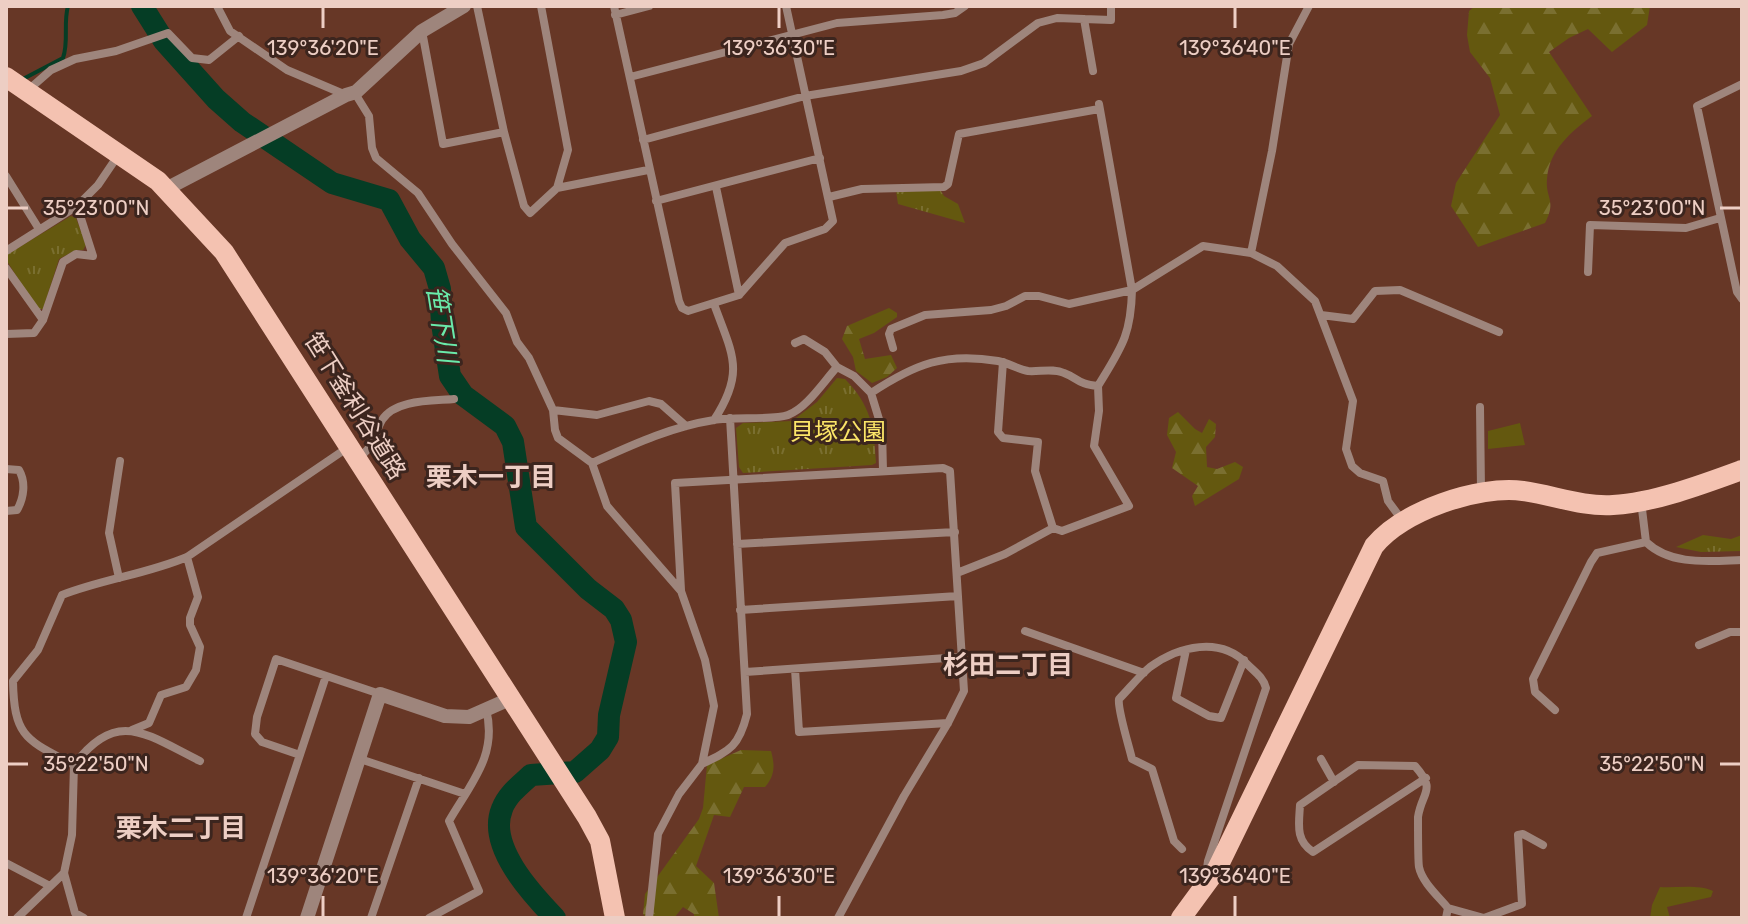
<svg xmlns="http://www.w3.org/2000/svg" width="1748" height="924" font-family="Rubik,'Noto Sans JP',sans-serif">
<style>
.grass{fill:#64580f}
.forest{fill:url(#forest-firs)}
.park{fill:url(#park-tufts)}
.lines{fill:none;stroke-linecap:round;stroke-linejoin:round}
.stream{stroke:#053d25;stroke-width:4}
.river{stroke:#053d25;stroke-width:22}
.minor{stroke:#9e857c;stroke-width:8}
.tertiary{stroke:#9e857c;stroke-width:14}
.primary{stroke:#f4c2b1;stroke-width:20}
.ticks{fill:none;stroke:#edcec4;stroke-width:3}
.labels{text-anchor:middle;stroke-width:6;stroke-linejoin:round;paint-order:stroke}
.street-label{font-size:24px;fill:#edcec4;stroke:#3c251e}
.park-label{font-size:24px;fill:#fbe568;stroke:#3c251e}
.water-label{font-size:26px;font-style:italic;fill:#6aeaaa;stroke:#3c251e}
.neighbourhood-label{font-size:26px;font-weight:bold;fill:#edcec4;stroke:#3c251e}
.ticks-label{font-size:20px;text-anchor:middle;fill:#edcec4;stroke:#3c251e;stroke-width:6;stroke-linejoin:round;paint-order:stroke}
</style>
<defs>
<pattern id="forest-firs" width="22" height="20" patternUnits="userSpaceOnUse" patternTransform="scale(2)"><rect width="22" height="20" fill="#64580f"/><path d="M5 1l3.5 6h-7zM16 11l3.5 6h-7z" fill="#7a6f30"/></pattern>
<pattern id="park-tufts" width="24" height="20" patternUnits="userSpaceOnUse" patternTransform="scale(2)"><rect width="24" height="20" fill="#64580f"/><path d="M3 7l-1-3M5 7V3M7 7l1-3M15 17l-1-3M17 17v-4M19 17l1-3" fill="none" stroke="#7a6f30"/></pattern>
</defs>
<rect width="100%" height="100%" fill="#673726"/>
<!-- grass -->
<path class="grass" d="M1520 423 1525 445 1488 449V431Z
M1660 887C1677 888 1698 884 1713 891L1711 897 1667 907 1670 918H1650L1652 905Z"/>
<!-- forest -->
<path class="forest" d="M1475 6H1650L1647 25 1612 52 1588 29 1569 38 1549 52 1592 116C1571 132 1549 150 1547 179 1545 198 1557 200 1545 223L1478 247 1451 206 1456 183 1500 115 1490 78 1470 52 1467 35 1469 11Z
M889 308 897 313V317L874 333 859 339 865 359 891 355 897 368 887 377 872 383 856 371 853 357 842 339 847 326Z
M1178 412 1195 429 1202 433 1209 419 1216 424 1215 437 1206 447 1207 467 1217 469 1235 462 1243 467 1239 479 1195 506 1192 496 1198 486 1172 468 1176 452 1167 435 1169 418Z
M741 750 771 751C775 765 775 776 765 787H744L730 817 714 815 696 866 714 883 719 918H694V914L683 907 674 918H646L643 914 645 894 699 819 703 808 707 765Z"/>
<!-- park -->
<path class="park" d="M939 188 944 196 958 204 965 223 898 204 896 191Z
M71 216 76 218 86 245 83 250H76L59 259 43 309H37L7 261 8 254Z
M837 378 845 379C871 406 874 426 876 463L872 465 743 473 739 467 736 428 743 423 792 421 817 402Z
M1703 535 1731 539 1742 535V551L1701 552 1676 547Z"/>
<g class="lines">
<!-- stream -->
<path class="stream" d="M23 79 63 58C69 41 63 24 68 6"/>
<!-- river -->
<path class="river" d="M142 6 164 41 216 99 242 122 332 183 389 200 410 239 434 268 440 289 442 323 450 376 463 395 505 426 513 442 526 527 588 589 614 609 621 620 626 642 609 715 608 737 600 750 575 772 531 775C520 785 507 795 502 809 487 846 531 893 555 918"/>
<!-- minor -->
<path class="minor" d="M217 6 230 31 287 70 346 95H356L369 116 372 148 376 158 418 193 452 244 506 313 517 342 529 358 553 410 555 430 558 438 592 463 607 506 681 591 705 660 714 706 702 764 679 794 658 834 649 918
M477 6 504 132 524 206 530 213 557 188 568 150 541 6
M614 6 679 301 682 308 688 311 739 295 785 243 825 229 833 221 786 6
M615 15 649 6
M1084 19 1093 71
M422 31 443 144 504 132
M630 77 837 23 943 15 955 13 965 6
M1742 84 1697 106 1737 292 1742 299
M27 91 51 70 75 59 116 51 168 33 192 58 209 60 239 36
M643 140 805 96 961 71 984 63 1038 23 1057 18 1111 20V6
M6 176 39 229
M716 187 739 295
M557 188 648 170
M829 197 862 189 944 187 948 184 959 134 1099 109
M656 201 820 158
M6 251 77 206 98 185 119 154
M1251 253 1272 151 1289 44 1309 6
M6 268 43 320
M1588 272 1590 225 1686 228 1720 218
M1321 315 1353 319 1375 291 1400 290 1499 332
M6 334 34 333 43 320 63 262 76 254 93 256 77 206
M795 343 804 339 825 352 837 367 854 376 871 393 882 429 883 471
M893 348 889 334 891 329 925 315 991 310 1006 306 1025 296H1039L1069 304 1132 290 1203 246 1251 253 1277 266 1315 301 1353 401 1346 449 1352 466 1360 473 1383 481 1388 501 1402 520
M1003 362 998 432 1003 438 1038 442 1035 471 1053 528
M1098 386C1121 348 1131 336 1132 290L1099 104
M871 393C915 364 945 352 998 361 1008 363 1018 369 1028 371 1039 372 1054 368 1064 373 1080 379 1077 384 1098 386L1099 411 1094 446 1129 506 1062 531 1053 528 1005 554 957 573
M1480 407 1481 490
M553 410 597 415 649 401 661 404 686 426
M714 420C746 371 732 354 714 304
M358 457C374 449 374 434 382 420 395 399 433 401 454 399
M592 463C632 445 670 427 714 420 733 417 775 420 788 415 807 408 824 381 837 367
M6 469 19 470C26 482 24 498 17 510L6 511
M1641 501 1646 542C1671 566 1709 561 1742 560
M737 544 955 532
M119 578 109 533 120 461
M681 590 675 483 943 468 950 471 964 691 948 723 904 796 838 918
M740 610 958 596
M1025 631 1144 673
M1699 645 1730 632H1742
M1186 650 1176 698 1209 716 1221 718 1244 660
M795 669 799 732 948 723
M745 672 961 657
M1555 710 1535 692 1533 679 1591 562 1597 553 1646 542
M132 730 149 723 161 695 186 687 196 670 200 647 190 625V618L198 597 187 557
M300 755 262 742 255 734 257 717 276 659 380 694
M360 759 465 794
M1321 759 1334 782
M702 764C731 750 739 746 747 714L730 418
M74 765C117 707 147 735 200 761
M1426 778 1313 852C1295 840 1299 824 1300 805L1358 765 1415 766C1437 791 1422 791 1418 817 1418 822 1418 862 1419 867 1422 882 1438 896 1448 908L1446 918
M1182 849 1174 841 1152 769 1132 759C1129 746 1117 708 1119 699 1129 689 1139 676 1150 667 1179 646 1220 636 1247 664 1255 672 1263 677 1266 688L1208 861 1206 876
M6 863 50 886
M1448 908 1484 918 1522 904 1518 835 1523 834 1543 845
M17 918 64 873
M84 918 75 913 64 873 72 835 74 765C27 740 14 738 13 681L38 650 62 595C103 579 147 574 187 557L350 446
M246 918 326 676
M371 918 419 778
M429 918 479 891 449 821C471 783 498 755 486 709"/>
<!-- tertiary -->
<path class="tertiary" d="M166 189 346 95 356 92 422 31 464 6
M307 918 380 694 445 716 469 717 512 698"/>
<!-- primary -->
<path class="primary" d="M6 77 158 181 224 252 587 817 600 841 615 918
M1181 918 1217 869 1374 546C1403 511 1477 485 1523 491 1553 495 1582 507 1613 505 1653 503 1704 484 1742 470"/>
</g>
<!-- ticks -->
<path class="ticks" d="M323 8V28M779 8V28M1235 8V28M8 208H28M1720 208H1740M8 764H28M1720 764H1740M323 896V916M779 896V916M1235 896V916"/>
<g class="labels">
<!-- street labels -->
<g class="street-label">
<text transform="translate(355 406) rotate(58)" y="8">笹下釜利谷道路</text>
</g>
<!-- park labels -->
<g class="park-label">
<text x="838" y="440">貝塚公園</text>
</g>
<!-- water labels -->
<g class="water-label">
<text transform="translate(442 324) rotate(81)" y="9">笹下川</text>
</g>
<!-- neighbourhood labels -->
<g class="neighbourhood-label">
<text x="491" y="486">栗木一丁目</text>
<text x="1008" y="674">杉田二丁目</text>
<text x="181" y="837">栗木二丁目</text>
</g>
</g>
<g class="ticks-label">
<text x="323" y="55">139°36'20"E</text>
<text x="779" y="55">139°36'30"E</text>
<text x="1235" y="55">139°36'40"E</text>
<text x="96" y="215">35°23'00"N</text>
<text x="1652" y="215">35°23'00"N</text>
<text x="96" y="771">35°22'50"N</text>
<text x="1652" y="771">35°22'50"N</text>
<text x="323" y="883">139°36'20"E</text>
<text x="779" y="883">139°36'30"E</text>
<text x="1235" y="883">139°36'40"E</text>
</g>
<!-- border -->
<rect width="1748" height="924" fill="none" stroke="#edcec4" stroke-width="16"/>
</svg>
